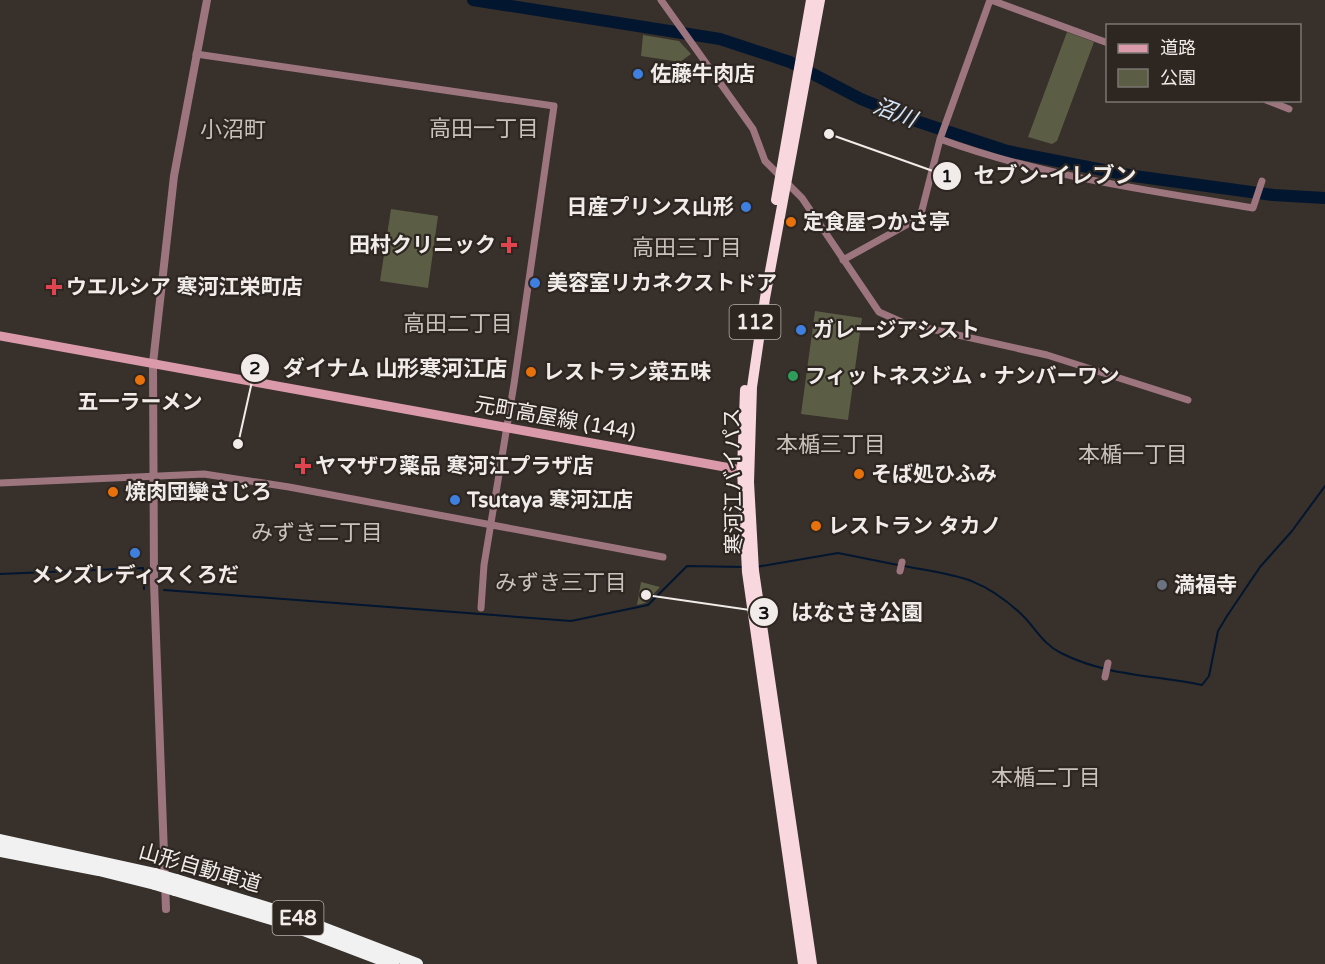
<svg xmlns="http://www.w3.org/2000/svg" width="1325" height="964" font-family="'Varela Round','Noto Sans JP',sans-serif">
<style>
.green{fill:#5c5d45}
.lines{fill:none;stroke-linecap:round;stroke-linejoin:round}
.stream{stroke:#02162f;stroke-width:2}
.river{stroke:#02162f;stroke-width:12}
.minor{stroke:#9d757e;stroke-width:7}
.tertiary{stroke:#9d757e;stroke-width:8}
.secondary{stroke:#da9aaa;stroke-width:9}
.trunk{stroke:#f8d7df;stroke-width:10}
.motorway{stroke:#f1f1f1;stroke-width:12}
.motorway-bridge{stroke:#f1f1f1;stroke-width:12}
.shop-dot{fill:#3f7fe0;stroke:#2d2621;stroke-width:2}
.food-dot{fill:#e8710a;stroke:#2d2621;stroke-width:2}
.health-dot{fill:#e0444e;stroke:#2d2621;stroke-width:2}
.leisure-dot{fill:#2e9e5b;stroke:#2d2621;stroke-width:2}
.worship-dot{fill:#6b7280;stroke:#2d2621;stroke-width:2}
.labels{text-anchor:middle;stroke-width:4.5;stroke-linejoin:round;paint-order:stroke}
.shield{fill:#2d2621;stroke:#b6b1ad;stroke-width:1.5}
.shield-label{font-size:20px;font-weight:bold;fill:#f1ece9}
.poi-label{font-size:21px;font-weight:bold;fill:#f1ece9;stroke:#2d2621;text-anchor:start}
.street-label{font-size:21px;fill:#f1ece9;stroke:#2d2621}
.water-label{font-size:22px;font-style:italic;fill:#d4e5fb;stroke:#2d2621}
.neighbourhood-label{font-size:22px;fill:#cac1bb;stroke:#2d2621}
.leader{fill:none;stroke:#f1ece9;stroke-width:2}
.callout-dot{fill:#f1ece9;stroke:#2d2621;stroke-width:2}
.mark-label{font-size:18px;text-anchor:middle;font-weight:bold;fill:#111}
.callout-label{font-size:22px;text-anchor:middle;font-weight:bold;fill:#f1ece9;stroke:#2d2621;stroke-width:4.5;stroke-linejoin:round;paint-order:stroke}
</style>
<rect width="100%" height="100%" fill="#37302b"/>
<!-- green -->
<path class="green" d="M1067 32 1094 42 1057 141 1052 144 1028 137Z
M643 35 679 41 691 54 680 62 641 56Z
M391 209 438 216 428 288 380 281Z
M815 311 862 318 848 420 801 414Z
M641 582 660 587 645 603 637 605Z"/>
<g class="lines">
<!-- stream -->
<path class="stream" d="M904 566C955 576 978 575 1019 612 1035 626 1041 643 1061 653 1106 676 1154 675 1202 685L1209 676 1218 631 1227 616 1260 567 1292 531 1325 486
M756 567 838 553 898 565
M0 574 143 568 144 589
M164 590 571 621 648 605 687 566 744 567"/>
<!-- river -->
<path class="river" d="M473 0 720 39 790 62 861 99 913 120 1007 151 1134 176 1273 195 1325 198"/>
<!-- minor -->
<path class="minor" d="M661 0 753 129 765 161 802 198 879 312 904 323 1047 355 1188 400
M991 0 1108 43
M196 54 554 106 514 384 484 565 481 608
M1266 100 1289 109
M940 139C1040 176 1148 190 1253 208L1262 181
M843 260 917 219 922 210 940 139 990 0
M0 483 204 474 289 487 663 557
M900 571 902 562
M1105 677 1108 663"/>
<!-- tertiary -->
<path class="tertiary" d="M166 909 154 583 153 363 174 176 207 0"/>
<!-- secondary -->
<path class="secondary" d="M0 336 747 471"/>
<!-- trunk -->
<path class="trunk" d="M776 200 811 0
M745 390 742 470 747 572 803 964
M812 964 754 571 749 482 752 387 765 298 820 0"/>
<!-- motorway -->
<path class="motorway" d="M0 840 155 874
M0 851 99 870 155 884
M176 880 287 914 417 964
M175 890 285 923 393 964"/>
<!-- motorway-bridge -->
<path class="motorway-bridge" d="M155 874 176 880
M155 884 175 890"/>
</g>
<!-- markers -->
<g class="shop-dot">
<circle cx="638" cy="74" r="6"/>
<circle cx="746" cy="207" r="6"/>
<circle cx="535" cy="283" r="6"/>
<circle cx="801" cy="330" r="6"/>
<circle cx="455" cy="500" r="6"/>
<circle cx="135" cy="553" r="6"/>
</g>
<g class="food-dot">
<circle cx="791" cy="222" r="6"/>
<circle cx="531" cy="372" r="6"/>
<circle cx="140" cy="380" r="6"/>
<circle cx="859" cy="474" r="6"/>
<circle cx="113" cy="492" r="6"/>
<circle cx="816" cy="526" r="6"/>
</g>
<g class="health-dot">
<path d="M506 236h6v6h6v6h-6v6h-6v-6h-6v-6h6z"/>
<path d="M51 278h6v6h6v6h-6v6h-6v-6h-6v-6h6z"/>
<path d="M300 457h6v6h6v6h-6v6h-6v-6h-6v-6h6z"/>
</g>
<circle class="leisure-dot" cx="793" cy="376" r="6"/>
<circle class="worship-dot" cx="1162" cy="585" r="6"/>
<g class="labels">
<!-- shield labels -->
<g class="shield">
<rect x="729.5" y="305" width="51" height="34" rx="4.5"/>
<rect x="272.5" y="901" width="51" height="34" rx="4.5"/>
</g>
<g class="shield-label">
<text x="755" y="329">112</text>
<text x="298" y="925">E48</text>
</g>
<!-- poi labels -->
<g class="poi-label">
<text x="650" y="81">佐藤牛肉店</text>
<text x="734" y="214" text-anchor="end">日産プリンス山形</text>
<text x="803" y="229">定食屋つかさ亭</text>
<text x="496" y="252" text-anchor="end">田村クリニック</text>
<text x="547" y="290">美容室リカネクストドア</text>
<text x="66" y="294">ウエルシア 寒河江栄町店</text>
<text x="813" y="337">ガレージアシスト</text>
<text x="543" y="379">レストラン菜五味</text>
<text x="805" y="383">フィットネスジム・ナンバーワン</text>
<text x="140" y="409" text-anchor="middle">五一ラーメン</text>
<text x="315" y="473">ヤマザワ薬品 寒河江プラザ店</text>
<text x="871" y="481">そば処ひふみ</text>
<text x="125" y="499">焼肉団欒さじろ</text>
<text x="467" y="507">Tsutaya 寒河江店</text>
<text x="828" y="533">レストラン タカノ</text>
<text x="135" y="582" text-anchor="middle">メンズレディスくろだ</text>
<text x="1174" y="592">満福寺</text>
</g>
<!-- street labels -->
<g class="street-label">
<text transform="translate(555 418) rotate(10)" y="7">元町高屋線 (144)</text>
<text transform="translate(733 481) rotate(-91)" y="7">寒河江バイパス</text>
<text transform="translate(200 868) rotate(16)" y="7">山形自動車道</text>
</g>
<!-- water labels -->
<g class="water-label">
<text transform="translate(895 112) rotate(21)" y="8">沼川</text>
</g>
<!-- neighbourhood labels -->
<g class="neighbourhood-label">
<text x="484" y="136">高田一丁目</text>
<text x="233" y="137">小沼町</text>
<text x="687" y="255">高田三丁目</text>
<text x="458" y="331">高田二丁目</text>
<text x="831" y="452">本楯三丁目</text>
<text x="1133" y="462">本楯一丁目</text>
<text x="317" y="540">みずき二丁目</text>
<text x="561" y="590">みずき三丁目</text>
<text x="1046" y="785">本楯二丁目</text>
</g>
</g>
<!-- callouts -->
<path class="leader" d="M829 134L947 176M238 444L255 368M646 595L764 612"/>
<g class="callout-dot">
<circle cx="829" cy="134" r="6"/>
<circle cx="238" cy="444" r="6"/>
<circle cx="646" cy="595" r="6"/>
<circle cx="947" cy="176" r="15"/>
<circle cx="255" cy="368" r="15"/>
<circle cx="764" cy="612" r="15"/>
</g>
<g class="mark-label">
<text x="947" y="182">1</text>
<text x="255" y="374">2</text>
<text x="764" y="619">3</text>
</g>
<g class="callout-label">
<text x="1055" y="183">セブン-イレブン</text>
<text x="395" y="376">ダイナム 山形寒河江店</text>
<text x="857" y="620">はなさき公園</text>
</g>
<!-- legend -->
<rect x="1106" y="24" width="195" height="78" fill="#2d2621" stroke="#7b7571" stroke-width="1.5"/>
<rect x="1118" y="44" width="30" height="9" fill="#da9aaa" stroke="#7b7571" stroke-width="1.5"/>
<text x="1160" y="54" font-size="18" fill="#f1ece9">道路</text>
<rect x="1118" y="69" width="30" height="18" fill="#5c5d45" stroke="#7b7571" stroke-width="1.5"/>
<text x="1160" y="84" font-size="18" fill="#f1ece9">公園</text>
</svg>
